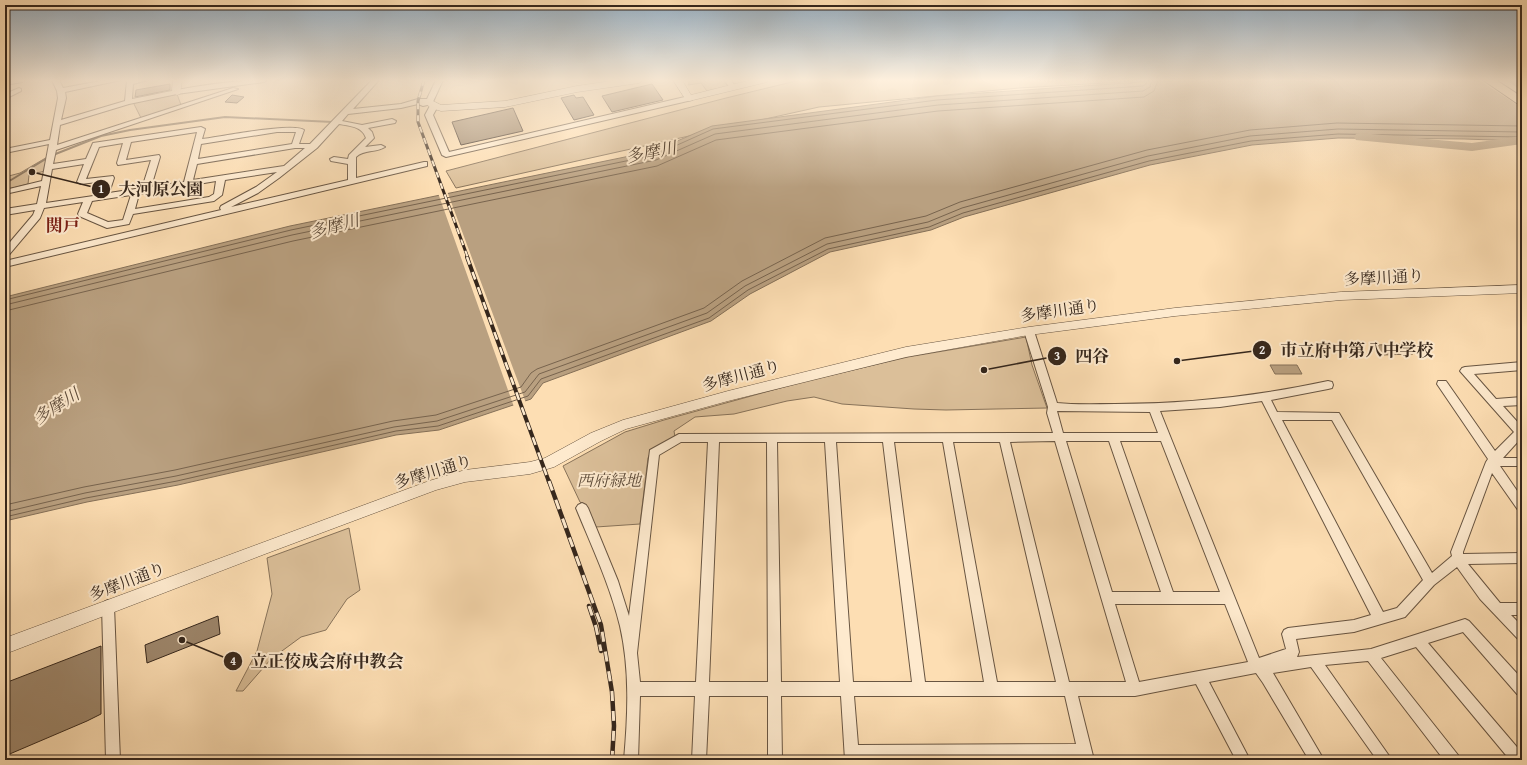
<svg xmlns="http://www.w3.org/2000/svg" width="1527" height="765" font-family="'Gentium Book Plus','Noto Serif JP',serif">
<style>
.green{fill:#dbbf99;stroke:#88735a}
.water{fill:#b9a080;stroke:#857058}
.pier{fill:#fddeb3}
.lines{fill:none;stroke-linecap:round;stroke-linejoin:round}
.shore{stroke:#78644e;stroke-width:1}
.stream{stroke:#857058;stroke-width:2}
.river{fill:#b9a080;fill-rule:evenodd}
.building{fill:#9d866b;stroke:#36271c}
.minor-casing{stroke:#685542;stroke-width:2}
.tertiary-casing{stroke:#685542;stroke-width:1}
.primary-casing{stroke:#36271c;stroke-width:2}
.minor{fill:#feeace;fill-rule:evenodd}
.tertiary{fill:#feeace;fill-rule:evenodd}
.primary{fill:#fddeb3;fill-rule:evenodd}
.rail-far2-casing{stroke:#36271c;stroke-width:3}
.rail-far1-casing{stroke:#36271c;stroke-width:4}
.rail-casing{stroke:#36271c;stroke-width:4.5}
.rail-far2{stroke:#feeace;stroke-width:2;stroke-dasharray:6;stroke-linecap:butt}
.rail-far1{stroke:#feeace;stroke-width:2.5;stroke-dasharray:8;stroke-linecap:butt}
.rail{stroke:#feeace;stroke-width:3;stroke-dasharray:10;stroke-linecap:butt}
.labels{text-anchor:middle;stroke-width:4;stroke-linejoin:round;paint-order:stroke}
.street-label{font-size:16px;fill:#36271c;stroke:#feeace}
.park-label{font-size:16px;font-style:italic;fill:#5f4d3b;stroke:#feeace}
.water-label{font-size:17px;font-style:italic;fill:#5d4b3a;stroke:#feeace}
.neighbourhood-label{font-size:17px;font-weight:bold;fill:#7a1f14;stroke:#feeace}
.leader{fill:none;stroke:#36271c;stroke-width:1.5}
.callout-dot{fill:#36271c;stroke:#feeace;stroke-width:1.5}
.mark-label{font-size:12px;text-anchor:middle;font-weight:bold;fill:#fff}
.callout-label{font-size:17px;text-anchor:middle;font-weight:bold;fill:#36271c;stroke:#feeace;stroke-width:4;stroke-linejoin:round;paint-order:stroke}
</style>
<rect width="100%" height="100%" fill="#fddeb3"/>
<filter id="stains"><feTurbulence type="fractalNoise" baseFrequency=".005" numOctaves="4"/><feColorMatrix values="0 0 0 0 .2 0 0 0 0 .09 0 0 0 0 .02 0 0 0 .5 -.17"/></filter>
<radialGradient id="worn" r=".72"><stop offset=".6" stop-color="#630" stop-opacity="0"/><stop offset="1" stop-color="#630" stop-opacity=".3"/></radialGradient>
<!-- green -->
<path class="green" d="M687 80H724L728 86 707 91 701 83 688 85 689 83Z
M800 80H1158L1019 88 819 107 456 188 446 171 726 98Z
M177 94 181 105 141 118 133 102Z
M49 156 45 171 29 175 28 184 5 190V177L20 173Z
M1026 337 1032 365 1047 408 946 410 914 409 842 404 814 397 787 401 734 414 695 417 674 431 675 437 651 451 648 458 640 524 596 527 587 507 580 502 563 466 625 432 664 420 802 382 908 357Z
M349 528 360 590 347 599 326 630 301 637 271 659 243 691H236L257 651 272 594 267 558Z"/>
<!-- water -->
<path class="water" d="M1170 80H1522V141L1464 139 1338 138 1252 145 1150 165 964 217 931 230 830 252 750 294 711 321 543 383 531 399 439 430 396 435 178 485 87 502 5 521V297L290 226 654 151 712 126 937 96Z
M1405 344 1413 354 1382 355 1375 345Z
M1270 365H1297L1302 374H1275Z"/>
<!-- pier -->
<path class="pier" d="M1479 80H1506L1522 91V108Z
M447 191 526 403 514 407 438 193Z"/>
<g class="lines">
<!-- shore -->
<path class="shore" d="M5 300 291 230 655 155 713 129 937 100 1143 86 1146 84 1147 80
M5 305 292 235 656 160 715 134 938 105 1143 91 1150 87 1152 80
M5 311 293 241 657 166 716 140 938 111 1144 97 1154 91 1158 80
M5 505 84 487 175 470 393 421 436 415 521 387 531 373 537 369 704 308 742 281 825 238 926 216 960 202 1147 150 1250 130 1337 123 1522 126
M5 512 85 493 176 476 394 427 437 421 525 392 539 374 707 313 745 286 827 244 928 222 962 208 1148 156 1250 136 1338 129 1522 132
M5 517 86 498 177 481 396 431 438 426 528 396 541 379 709 318 748 290 828 249 929 227 963 213 1149 161 1251 141 1338 134 1522 137"/>
<!-- stream -->
<path class="stream" d="M53 155 101 136 130 130 225 117 333 122
M5 182 11 180 49 157"/>
<!-- river -->
<path class="river" d="M1360 133 1472 143 1522 136V144L1472 151 1356 140 1354 137 1356 134Z"/>
</g>
<!-- building -->
<path class="building" d="M170 84V90L135 97 136 90Z
M652 84 663 100 612 112 602 96Z
M232 95 244 97 237 103 225 102Z
M574 95 576 98 583 97 594 115 574 120 561 98Z
M513 108 523 131 461 145 452 122Z
M218 616 220 634 147 663 145 645Z
M101 646V714L87 721 5 756V683Z"/>
<g class="lines">
<!-- minor casing -->
<g class="minor-casing">
<path id="minor" d="M52 80H59L63 88 106 80H121L65 92 66 98 61 120 125 101 127 80H148L133 84 132 99C176 90 222 80 267 80L264 82 177 94 129 104 60 125 57 145 233 88 238 89 56 150 53 164 86 159 93 143 201 127 205 129 202 139C219 137 294 122 304 130L299 144H310L372 80H379L353 109 401 104 418 99H427L436 80H443L432 104 423 106 418 104 401 108 348 114 342 121 362 125 392 119 396 121 395 123 368 128 372 132 374 138 365 147 381 145 385 147C376 153 364 149 356 157V178L424 162H427V166L5 267V261L221 210 220 208 221 206 256 187 277 172 225 180 222 195 214 201 133 214 129 224 107 228 79 216 78 214 83 202 44 208 40 218 8 256 5 257V248L33 215 35 210 5 215V209L37 204 41 186 5 194V190L42 181 49 144 5 153V149L50 140 58 98 57 91ZM339 124C349 126 362 126 366 138L349 155 348 159 334 157 330 159 331 161 348 164V180L231 207 258 193 279 178 317 148ZM197 132 184 182 151 187 160 157 159 155 126 160 131 142ZM277 132H296L292 144 198 159 201 144ZM123 143 117 163 118 165 151 160 142 188 109 193 114 178 113 176 86 179 99 147ZM295 148H305L284 166 193 180 197 164ZM84 164 77 182 81 184 105 181 100 195 46 203 52 169ZM216 181 214 194 209 197 135 209 139 194ZM131 195 123 220 108 222 87 213 92 201Z
M724 80H731L736 88 731 89Z
M19 88 21 89V91L5 99V94Z
M689 96 693 98 692 100 446 157 442 155 425 115 431 104H437L438 106 433 115 449 152Z
M1029 328 1034 331 1057 403C1076 405 1096 404 1115 404 1187 404 1258 396 1328 381L1332 382 1333 385 1332 388 1328 389 1271 400 1277 412 1339 413 1432 573 1452 556 1451 552 1486 462 1488 459 1437 384 1438 381H1446L1495 451 1514 432 1460 371 1462 368 1465 367 1522 362V370L1474 374 1496 399 1522 397V405L1503 406 1522 427V437L1503 458H1522V466H1500L1522 498V512L1518 510 1492 473 1463 552V554L1522 553V563L1468 564 1500 603H1522V615H1511L1522 626V641L1518 639 1480 599 1457 567 1434 585 1405 617 1354 632 1296 639 1299 652 1297 657 1371 649 1465 619 1469 621 1522 679V696L1517 694 1463 632 1428 643 1522 753V760H1510L1416 647 1381 658 1458 755 1460 760H1444L1368 661 1325 665 1392 760H1377L1311 667 1273 673 1324 760H1309L1263 683 1256 673 1209 682 1250 760H1236L1196 684 1135 696H1078L1094 760H1080V758L845 760 841 696H781L782 760H768V696H709L706 760H692L695 696H640L638 760H624C628 715 630 670 620 626 610 585 592 547 576 508L578 505 582 503 586 505 588 508 618 581 629 616 650 450 679 434 1053 433 1047 413 1048 407 1024 331ZM1262 401 1371 615 1354 620 1288 628 1284 630 1282 634 1286 649 1259 658 1160 411 1220 407ZM1057 411 1150 412 1158 433H1063ZM1282 420H1332L1423 580 1397 608 1383 612ZM1055 441 1126 682H1069L1010 442ZM1066 441H1109L1161 592H1112ZM1120 441H1161L1220 592H1173ZM681 442H708L696 682H640L637 653 659 455ZM719 442H767L768 682H709ZM777 442H825L840 682H781ZM836 442H883L912 682H853ZM894 442H943L984 682H925ZM953 442H1000L1056 682H997ZM1115 604H1225L1248 662 1139 682ZM854 696H1065L1076 744 858 745Z
M108 600 112 602 114 606 120 760H106L102 606 104 602Z"/>
</g>
<!-- tertiary casing -->
<g class="tertiary-casing">
<path id="tertiary" d="M173 80H182L180 94 177 95 172 92Z
M618 80H643L639 83 577 92 505 107 441 111 431 108 424 102 429 99 441 105 505 101 577 86Z
M673 80H682L691 95 751 80H768L767 82 689 101 686 100Z
M1522 285V293L1341 300 1175 316 1029 335 906 357 728 401 626 429 601 441 554 467 530 474 465 482 436 490 265 554 5 654V638L429 481 465 470 530 462 545 458 591 433 623 420 728 391 906 347 1029 327 1175 308 1341 292Z"/>
</g>
<!-- primary casing -->
<g class="primary-casing">
<path id="primary" d="M5 80H23L22 82 5 85Z
M1483 80H1496L1522 97V105L1518 104Z"/>
</g>
<!-- minor -->
<use href="#minor" class="minor"/>
<!-- tertiary -->
<use href="#tertiary" class="tertiary"/>
<!-- primary -->
<use href="#primary" class="primary"/>
<!-- rail-far2 casing -->
<g class="rail-far2-casing">
<path id="rail-far2" d="M424 80 418 101V122L468 258"/>
</g>
<!-- rail-far1 casing -->
<g class="rail-far1-casing">
<path id="rail-far1" d="M467 257 549 482"/>
</g>
<!-- rail casing -->
<g class="rail-casing">
<path id="rail" d="M549 481 601 625 612 692 614 726 612 760
M589 606 596 627 601 651"/>
</g>
<!-- rail-far2 -->
<use href="#rail-far2" class="rail-far2"/>
<!-- rail-far1 -->
<use href="#rail-far1" class="rail-far1"/>
<!-- rail -->
<use href="#rail" class="rail"/>
</g>
<!-- sky -->
<linearGradient id="sky" x2="0" y2="1"><stop stop-color="#95acbe"/><stop offset="0.43" stop-color="#fef0dd"/><stop offset="1" stop-color="#fef0dd" stop-opacity="0"/></linearGradient>
<rect width="1527" height="187" fill="url(#sky)"/>
<g class="labels">
<!-- street labels -->
<g class="street-label">
<text transform="translate(1384 277) rotate(-3)" y="6">多摩川通り</text>
<text transform="translate(1060 310) rotate(-8)" y="6">多摩川通り</text>
<text transform="translate(741 375) rotate(-15)" y="6">多摩川通り</text>
<text transform="translate(433 471) rotate(-17)" y="6">多摩川通り</text>
<text transform="translate(127 581) rotate(-21)" y="6">多摩川通り</text>
</g>
<!-- park labels -->
<g class="park-label">
<text x="609" y="486">西府緑地</text>
</g>
<!-- water labels -->
<g class="water-label">
<text transform="translate(651 152) rotate(-11)" y="6">多摩川</text>
<text transform="translate(334 226) rotate(-15)" y="6">多摩川</text>
<text transform="translate(56 406) rotate(-33)" y="6">多摩川</text>
</g>
<!-- neighbourhood labels -->
<g class="neighbourhood-label">
<text x="63" y="231">関戸</text>
</g>
</g>
<!-- callouts -->
<path class="leader" d="M32 172L101 189M1177 361L1262 350M984 370L1057 356M182 640L233 661"/>
<g class="callout-dot">
<circle cx="32" cy="172" r="4"/>
<circle cx="1177" cy="361" r="4"/>
<circle cx="984" cy="370" r="4"/>
<circle cx="182" cy="640" r="4"/>
<circle cx="101" cy="189" r="10"/>
<circle cx="1262" cy="350" r="10"/>
<circle cx="1057" cy="356" r="10"/>
<circle cx="233" cy="661" r="10"/>
</g>
<g class="mark-label">
<text x="101" y="193">1</text>
<text x="1262" y="354">2</text>
<text x="1057" y="360">3</text>
<text x="233" y="665">4</text>
</g>
<g class="callout-label">
<text x="161" y="195">大河原公園</text>
<text x="1357" y="356">市立府中第八中学校</text>
<text x="1092" y="362">四谷</text>
<text x="327" y="667">立正佼成会府中教会</text>
</g>
<!-- margin -->
<rect width="1527" height="765" fill="none" stroke="#fddeb3" stroke-width="20"/>
<rect x="6" y="6" width="1515" height="753" fill="none" stroke="#36271c" stroke-width="2"/>
<rect x="10" y="10" width="1507" height="745" fill="none" stroke="#36271c"/>
<rect width="100%" height="100%" filter="url(#stains)"/>
<rect width="100%" height="100%" fill="url(#worn)"/>
</svg>
